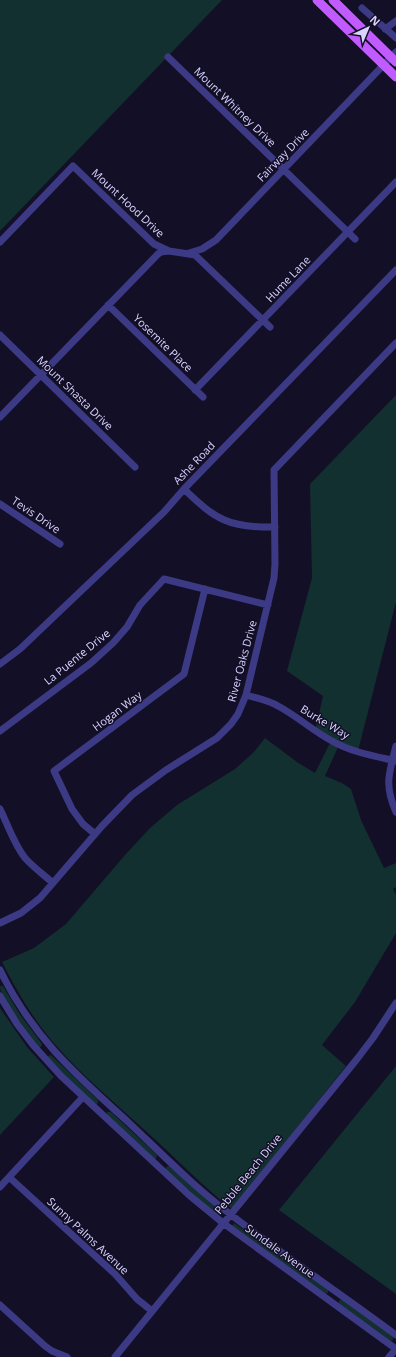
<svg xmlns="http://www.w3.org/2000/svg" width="396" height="1357" font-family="'Open Sans',sans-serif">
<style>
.green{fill:#12302f}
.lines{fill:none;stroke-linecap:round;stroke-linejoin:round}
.minor{stroke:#3d3a85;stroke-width:7}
.major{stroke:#c25bff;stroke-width:9}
.labels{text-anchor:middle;stroke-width:3;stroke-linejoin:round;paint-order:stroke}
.street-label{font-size:11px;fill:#d9d4ff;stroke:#130f26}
</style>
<rect width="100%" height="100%" fill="#130f26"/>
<!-- green -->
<path class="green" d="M0 0H222L0 231Z
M396 395V602L358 751 339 745 325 776 342 783 351 789 361 820 384 868 396 863V887L393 889 396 895V933L355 1002 322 1045 346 1066 232 1209C202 1186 177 1159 149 1134 116 1104 81 1075 52 1041 32 1017 16 990 2 962L34 948 66 924 125 855 150 828 177 805 235 769 254 752 265 738 297 762 315 773 331 741 315 731 323 696 287 671 312 578 310 484Z
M0 986H3L19 1013 42 1044 41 1047H38C28 1034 0 1002 0 986Z
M0 1008 27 1047 54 1077 0 1135Z
M51 1055 98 1100V1103L96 1105 47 1059 48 1056Z
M396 1066V1294L279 1210Z
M107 1112H111L157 1155 156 1159H154L107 1115Z
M169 1166 220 1211V1214L217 1215 166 1170V1167Z
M234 1223 328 1289V1293H325L232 1226Z
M341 1299 393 1337V1340L391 1341 339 1304V1301Z"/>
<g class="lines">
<!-- minor -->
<path class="minor" d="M362 8 396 38
M385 29 396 21
M168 57 355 239
M0 242 73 166 154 244 169 251 195 255 270 327
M189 253 202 249 216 240 396 52
M108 305 203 397
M0 335 135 467
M195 390 396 182
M0 417 158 254 161 252 168 251
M184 489C216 520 229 528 275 527
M0 504 60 544
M0 664 20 649 164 512 184 489 396 270
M246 695C256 698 268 700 278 706 297 716 313 731 332 741 351 752 374 756 396 761
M0 731 91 663 113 643 127 627 140 605 164 579 268 605
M396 746C389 773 384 785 396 812
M0 809C8 825 14 844 25 858 33 867 44 875 53 883
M95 834 83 824 72 809 54 771 184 674 205 589
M0 923 21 913 40 898 102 826 132 795 166 770 217 738 231 724 238 714 246 695 274 578 275 564 274 470 396 343
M0 970C31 1035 75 1074 127 1121 161 1153 193 1186 230 1214 284 1256 341 1294 396 1335
M0 996 17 1024 33 1045 61 1076 189 1195 223 1223 396 1349 389 1357
M9 1177 115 1274 137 1299 152 1311
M0 1187 83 1097
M0 1305 45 1346 52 1351 67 1357
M115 1357 357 1059 373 1038 396 1003"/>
<!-- major -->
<path class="major" d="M317 0 396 77
M333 0 396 62"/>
</g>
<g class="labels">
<!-- street labels -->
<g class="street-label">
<text transform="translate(235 107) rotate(44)" y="4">Mount Whitney Drive</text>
<text transform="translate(283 155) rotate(-46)" y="4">Fairway Drive</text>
<text transform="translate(128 203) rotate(43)" y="4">Mount Hood Drive</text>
<text transform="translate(288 279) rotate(-46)" y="4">Hume Lane</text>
<text transform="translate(163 343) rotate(44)" y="4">Yosemite Place</text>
<text transform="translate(75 393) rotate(44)" y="4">Mount Shasta Drive</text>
<text transform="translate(194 463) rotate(-46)" y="4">Ashe Road</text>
<text transform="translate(36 515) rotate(34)" y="4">Tevis Drive</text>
<text transform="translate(77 657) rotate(-39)" y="4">La Puente Drive</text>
<text transform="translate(242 661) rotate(-75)" y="4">River Oaks Drive</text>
<text transform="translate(117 711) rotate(-37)" y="4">Hogan Way</text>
<text transform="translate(325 722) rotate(31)" y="4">Burke Way</text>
<text transform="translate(248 1174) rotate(-51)" y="4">Pebble Beach Drive</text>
<text transform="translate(88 1236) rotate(43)" y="4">Sunny Palms Avenue</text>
<text transform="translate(280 1251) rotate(36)" y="4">Sundale Avenue</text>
</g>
</g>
<!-- north arrow -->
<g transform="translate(368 28) rotate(44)" stroke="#130f26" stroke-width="3" paint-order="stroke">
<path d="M0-3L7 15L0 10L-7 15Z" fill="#d9d4ff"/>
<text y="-6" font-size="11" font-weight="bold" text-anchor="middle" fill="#d9d4ff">N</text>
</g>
</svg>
